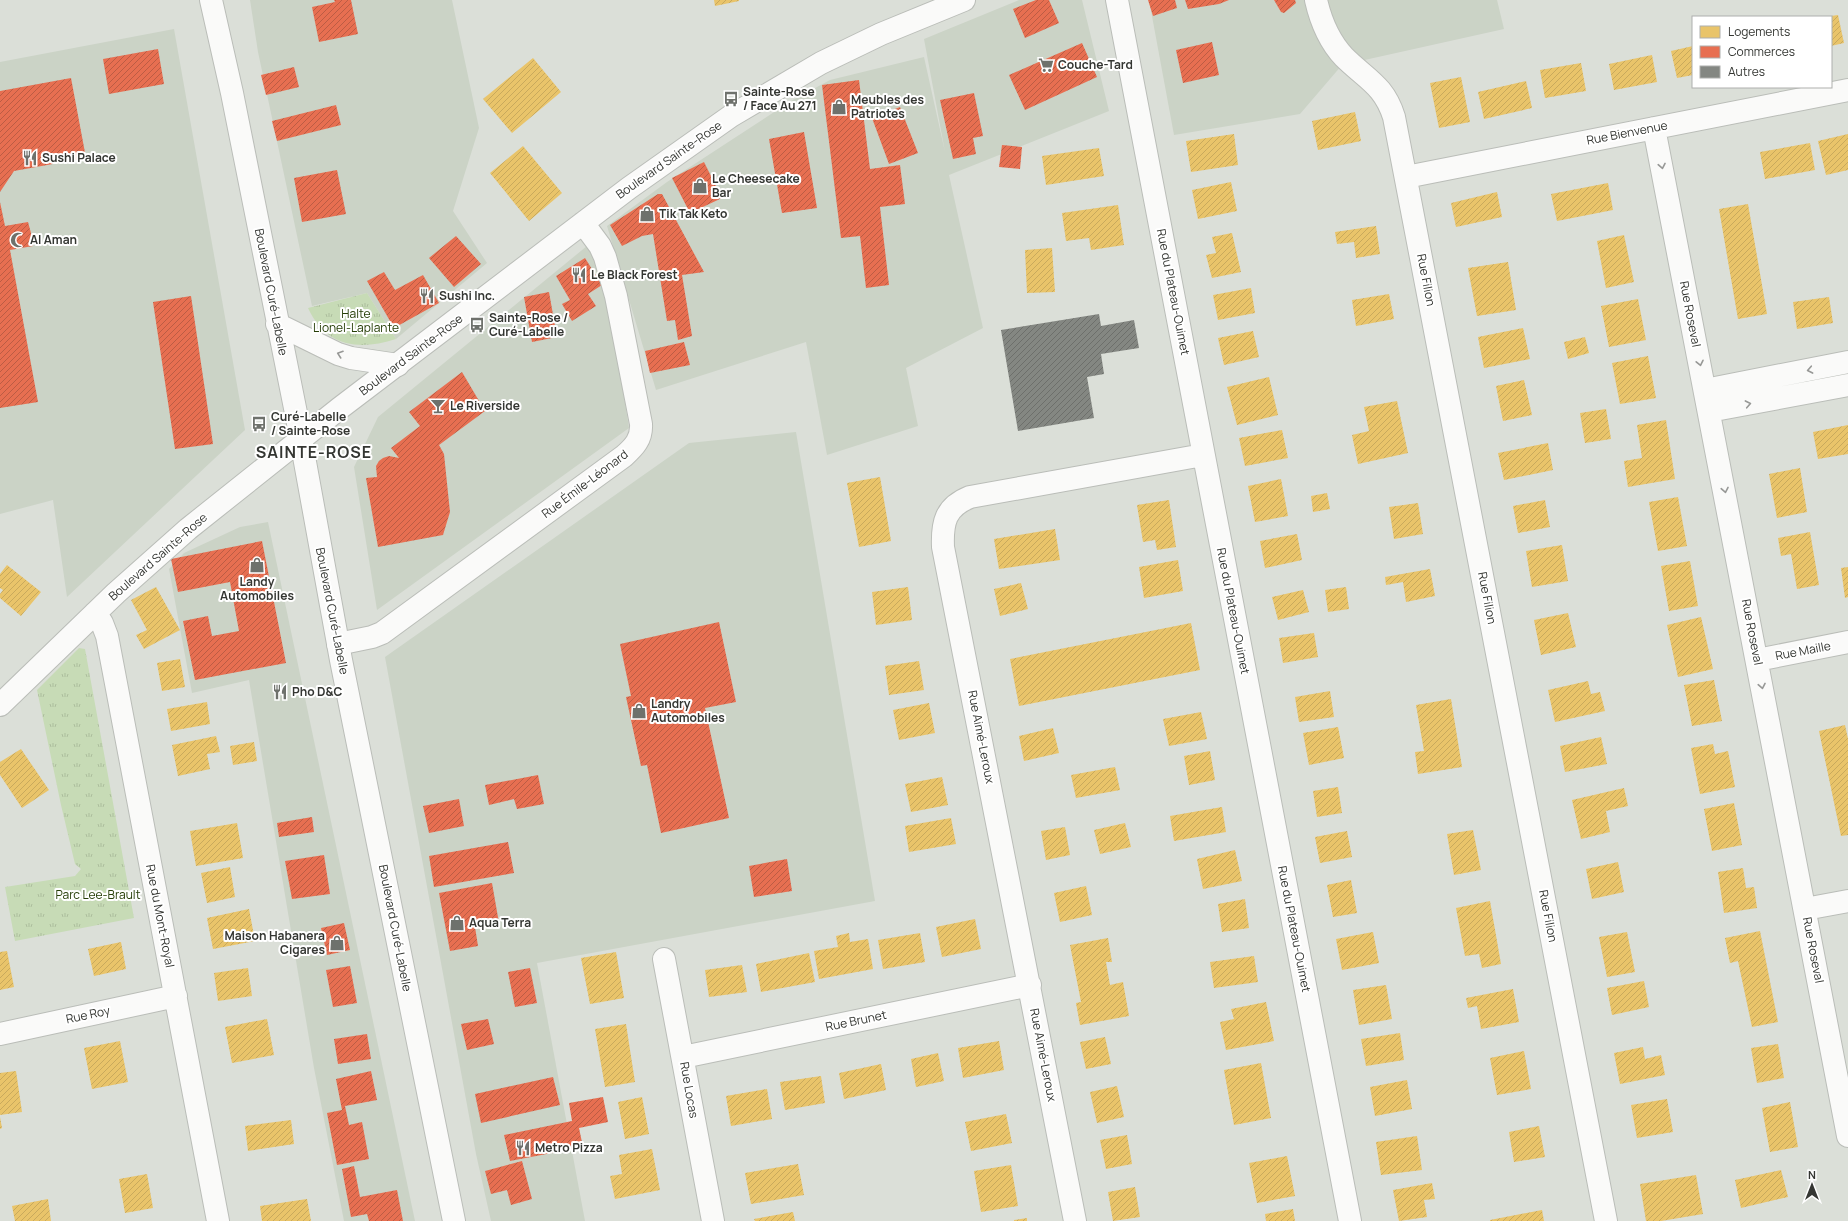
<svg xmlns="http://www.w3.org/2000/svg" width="1848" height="1221" font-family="Manrope,sans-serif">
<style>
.built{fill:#cbd3c6}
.park{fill:url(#park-tufts)}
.homes{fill:url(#homes-hatch)}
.shops{fill:url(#shops-hatch)}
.building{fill:url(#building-hatch)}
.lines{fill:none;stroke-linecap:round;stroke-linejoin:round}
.minor-casing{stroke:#babdb8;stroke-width:24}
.major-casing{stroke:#babdb8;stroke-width:24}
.minor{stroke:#fafaf9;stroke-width:22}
.major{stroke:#fafaf9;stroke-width:22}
.oneway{stroke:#979896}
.labels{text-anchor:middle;stroke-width:4;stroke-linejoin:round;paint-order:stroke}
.poi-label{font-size:12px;font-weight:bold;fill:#343632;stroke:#fff;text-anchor:start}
.street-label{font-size:12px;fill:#343632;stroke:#fff}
.park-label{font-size:12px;fill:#263e07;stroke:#fff}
.district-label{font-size:16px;font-weight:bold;letter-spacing:1px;fill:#343632;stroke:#fff}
</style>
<defs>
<pattern id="park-tufts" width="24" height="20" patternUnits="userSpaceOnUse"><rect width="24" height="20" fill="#c7dbb6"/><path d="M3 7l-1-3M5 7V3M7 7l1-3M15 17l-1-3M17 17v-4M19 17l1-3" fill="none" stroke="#acbd9d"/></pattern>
<pattern id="homes-hatch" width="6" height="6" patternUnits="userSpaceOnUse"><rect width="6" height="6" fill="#e9c46a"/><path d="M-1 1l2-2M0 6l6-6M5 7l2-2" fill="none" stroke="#c8a95c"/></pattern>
<pattern id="shops-hatch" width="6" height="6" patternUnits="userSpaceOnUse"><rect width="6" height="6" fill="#e76f51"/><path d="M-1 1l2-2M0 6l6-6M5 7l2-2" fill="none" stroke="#bc5c44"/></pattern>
<pattern id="building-hatch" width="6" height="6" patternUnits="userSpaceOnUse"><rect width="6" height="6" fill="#848782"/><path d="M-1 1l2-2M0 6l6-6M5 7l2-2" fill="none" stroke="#6d6f6b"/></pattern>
</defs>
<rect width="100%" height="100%" fill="#dbdfd8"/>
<!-- built -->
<path class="built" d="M250 0H452L479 128 453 211 487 263 396 339 367 293 312 306 258 52Z
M1019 0H1082L1109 111 949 175 983 328 906 368 918 426 827 455 806 342 656 390 607 226 667 182 791 101 830 80 924 57 945 152 924 39Z
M1149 0H1497L1504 29 1342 65 1300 114 1174 135Z
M174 29 245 430 67 597 53 500 0 514V62Z
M587 246 606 283 629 428 377 610 354 467 378 417Z
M796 432 875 901 537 963 585 1221H491L476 1154 385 657 689 443Z
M268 522 415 1221H344L314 1068 249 680 192 693 169 569 184 553 240 527Z"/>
<!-- park -->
<path class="park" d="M367 293 396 339C359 351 326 347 308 308Z
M79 648 85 649 134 918 15 941 5 887 75 876 81 869 75 864 61 805 37 690Z"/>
<!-- homes -->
<path class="homes" d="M714 0H739V1L715 6Z
M1838 15 1844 43 1831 46V16Z
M1693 46V75L1677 78 1671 51Z
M1652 55 1657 82 1614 90 1609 64Z
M533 58 561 92 512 133 483 99Z
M1581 63 1586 91 1545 98 1540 70Z
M1461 77 1470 122 1439 128 1430 83Z
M1526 81 1532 108 1484 119 1478 92Z
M1355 112 1361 141 1318 150 1312 121Z
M1234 134 1238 165 1191 172 1186 141Z
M1848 134V170L1826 175 1818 141Z
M1810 143 1815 170 1765 179 1760 152Z
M523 146 562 193 529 221 490 173Z
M1099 148 1104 176 1046 185 1042 156Z
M1231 182 1237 211 1198 219 1192 190Z
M1608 183 1613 210 1557 221 1551 194Z
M1497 192 1502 217 1456 227 1451 203Z
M1748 204 1767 314 1738 319 1719 209Z
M1118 205 1124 245 1091 250 1089 238 1066 241 1062 213Z
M1376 226 1380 254 1356 258 1354 242 1337 244 1335 232Z
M1232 233 1241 272 1212 278 1206 255 1216 253 1212 237Z
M1624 235 1634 282 1606 288 1597 241Z
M1052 248 1055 292 1027 293 1025 250Z
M1508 262 1516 310 1477 316 1468 268Z
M1251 288 1255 313 1218 320 1213 295Z
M1389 294 1394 319 1356 326 1352 300Z
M1829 297 1833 323 1797 329 1793 302Z
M1638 299 1646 340 1609 347 1601 306Z
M1523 328 1530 359 1484 368 1478 337Z
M1253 331 1259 357 1224 365 1218 338Z
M1585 337 1589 353 1568 359 1564 342Z
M1648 356 1656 398 1620 404 1612 363Z
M1269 377 1278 415 1237 425 1227 387Z
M1524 380 1532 415 1503 421 1496 386Z
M1397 401 1408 453 1358 464 1352 435 1369 431 1364 407Z
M1606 409 1611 439 1585 443 1580 413Z
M1666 420 1675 479 1628 487 1624 461 1642 458 1637 425Z
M1848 425V454L1818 459 1813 432Z
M1282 430 1288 458 1245 466 1239 438Z
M1548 443 1553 470 1504 480 1498 453Z
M1800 468 1807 512 1777 518 1769 474Z
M880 477 891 541 859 547 847 483Z
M1281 479 1288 516 1255 522 1248 486Z
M1327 493 1330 509 1313 512 1311 496Z
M1678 497 1687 546 1658 551 1649 502Z
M1169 500 1176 547 1157 550 1155 540 1143 542 1137 505Z
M1545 500 1550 527 1518 533 1513 506Z
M1418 503 1423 534 1394 539 1389 507Z
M1055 529 1060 560 999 569 994 539Z
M1810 532 1819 585 1797 589 1791 554 1781 556 1778 538Z
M1297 534 1302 560 1265 568 1260 541Z
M1562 545 1568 581 1532 587 1526 551Z
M1178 560 1183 591 1144 598 1139 567Z
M1690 561 1698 606 1669 611 1661 566Z
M7 565 41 592 21 616 0 598V594L3 590 0 588V574Z
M1848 567V597L1845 598 1841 568Z
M1430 569 1435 596 1406 602 1403 582 1386 585 1385 577Z
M1021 583 1028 609 1000 616 994 589Z
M156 587 180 630 144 649 136 635 147 630 131 600Z
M908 587 912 620 876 625 872 592Z
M1346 587 1349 609 1328 612 1325 590Z
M1303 590 1309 612 1278 620 1272 597Z
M1568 613 1576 647 1541 655 1534 620Z
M1701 617 1713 669 1678 677 1667 625Z
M1191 623 1200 670 1019 706 1010 659Z
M1314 633 1318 657 1283 663 1279 638Z
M180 659 185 687 162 691 157 663Z
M919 661 924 690 889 695 885 666Z
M1714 680 1722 721 1692 726 1684 685Z
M1588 681 1591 694 1600 692 1605 711 1555 722 1548 690Z
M1330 691 1334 717 1299 722 1295 697Z
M1451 699 1462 767 1418 774 1415 752 1424 751 1416 705Z
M207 702 210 724 171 731 167 709Z
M929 703 935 733 899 740 893 710Z
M1201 712 1207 739 1169 746 1163 719Z
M1845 725 1848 739V835L1841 836 1819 731Z
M1338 727 1344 758 1309 765 1303 733Z
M1053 728 1059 753 1024 761 1019 736Z
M216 736 220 752 207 754 210 769 178 776 172 745Z
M1601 737 1607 764 1565 772 1560 746Z
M254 742 257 761 233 765 230 746Z
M1713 744 1715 754 1728 751 1735 787 1700 794 1691 748Z
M21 749 49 790 22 808 0 775V762Z
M1210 751 1215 780 1189 785 1184 756Z
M1115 767 1120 790 1076 798 1071 775Z
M942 777 948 805 911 812 905 784Z
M1338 787 1342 813 1317 817 1313 791Z
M1624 788 1628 806 1606 811 1610 832 1581 839 1572 800Z
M1734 803 1742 845 1712 851 1704 809Z
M1222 807 1226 832 1174 841 1170 816Z
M951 818 956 844 909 852 905 826Z
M237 823 243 858 196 866 190 831Z
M1125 823 1131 847 1100 854 1094 830Z
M1065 827 1070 855 1046 860 1041 831Z
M1473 830 1481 870 1454 875 1447 834Z
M1347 831 1352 857 1320 863 1315 837Z
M1235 850 1242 881 1203 889 1197 859Z
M1618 862 1624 892 1592 899 1586 869Z
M230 867 235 897 207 903 201 873Z
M1743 868 1746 888 1754 887 1757 908 1724 913 1718 872Z
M1351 880 1357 913 1333 917 1327 885Z
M1086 886 1092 915 1060 922 1054 893Z
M1245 899 1249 928 1222 932 1218 904Z
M1490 901 1501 964 1482 968 1479 954 1465 956 1456 908Z
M249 909 255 941 213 949 207 918Z
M975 919 981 949 942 957 936 927Z
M1760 931 1778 1022 1752 1027 1738 961 1730 963 1725 938Z
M1373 932 1379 963 1342 970 1336 939Z
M1627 932 1635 972 1607 977 1599 937Z
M849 933 850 942 868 939 873 969 819 979 814 951 838 947 836 936Z
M920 933 925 962 883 969 878 940Z
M1108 938 1112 962H1106L1110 985 1123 982 1129 1016 1080 1025 1076 1003 1081 1002 1070 945Z
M121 942 126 969 94 976 88 949Z
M7 951 14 987 0 990V952Z
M616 952 624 998 590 1004 581 958Z
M809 953 815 982 761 992 756 964Z
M1254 956 1258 982 1214 988 1210 962Z
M742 965 747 992 709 997 705 970Z
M248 968 252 996 218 1001 214 973Z
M1644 981 1649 1007 1612 1015 1607 988Z
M1386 985 1392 1019 1359 1025 1353 990Z
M1513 989 1519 1022 1481 1029 1477 1006 1468 1008 1466 998Z
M1266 1002 1274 1041 1226 1050 1220 1022 1234 1019 1231 1009Z
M267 1019 274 1055 232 1063 225 1027Z
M626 1024 635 1082 605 1087 595 1029Z
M1400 1033 1404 1060 1366 1066 1361 1039Z
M1105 1037 1111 1064 1086 1069 1080 1042Z
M120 1041 128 1082 92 1089 84 1048Z
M999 1041 1004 1070 963 1078 958 1048Z
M1778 1044 1784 1078 1757 1083 1751 1048Z
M1643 1047 1645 1059 1661 1055 1665 1075 1620 1084 1614 1053Z
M1524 1051 1531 1089 1497 1095 1490 1058Z
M938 1053 944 1081 916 1087 911 1059Z
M1261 1063 1271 1118 1234 1125 1224 1070Z
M881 1064 886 1090 844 1099 839 1073Z
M16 1071 22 1112 0 1115V1073Z
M821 1076 825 1103 785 1110 780 1082Z
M1407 1080 1412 1109 1375 1116 1370 1087Z
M1117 1086 1124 1117 1097 1123 1090 1092Z
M767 1089 772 1119 731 1126 726 1096Z
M642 1097 649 1134 625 1139 618 1102Z
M1667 1099 1673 1132 1637 1138 1631 1105Z
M1790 1102 1798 1147 1770 1152 1762 1108Z
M1006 1114 1012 1143 971 1151 965 1122Z
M0 1117 2 1128 0 1129Z
M291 1120 294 1144 248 1151 245 1126Z
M1539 1126 1545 1157 1514 1162 1509 1132Z
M1127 1135 1132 1164 1106 1169 1100 1140Z
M1417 1136 1422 1170 1381 1175 1376 1142Z
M652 1149 660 1190 615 1199 610 1176 622 1174 619 1155Z
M1287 1156 1295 1196 1257 1203 1249 1163Z
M798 1164 804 1195 751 1204 745 1173Z
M1011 1165 1018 1206 981 1212 974 1171Z
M1781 1170 1788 1197 1741 1208 1735 1180Z
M147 1174 153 1208 125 1213 119 1179Z
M1696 1175 1703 1214 1661 1221H1646L1640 1184Z
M1432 1183 1435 1199 1424 1200 1427 1217 1399 1221 1393 1190Z
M1135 1187 1140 1217 1113 1221 1108 1192Z
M48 1199 51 1221H15L12 1206Z
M307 1199 311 1221H262L260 1206Z
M1293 1209 1295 1221H1266L1265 1214Z
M1542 1210 1544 1221H1490V1220Z
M793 1212 795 1221H755L754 1219Z
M1027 1218V1221H1014V1220Z"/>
<!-- shops -->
<path class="shops" d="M334 0H351L358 34 319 42 312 7 335 2Z
M1036 0H1049L1059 23 1025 38 1013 9Z
M1148 0H1175L1177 8 1153 16Z
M1185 0H1229L1219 4 1188 9Z
M1274 0H1295L1296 3 1284 13 1281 12Z
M1212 42 1219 75 1183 83 1176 50Z
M1082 43 1097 77 1025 110 1009 75Z
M158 49 164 84 109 94 103 59Z
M294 67 299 87 266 95 261 75Z
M71 78 86 158 14 171 0 192V91Z
M859 80 870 169 900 165 905 204 880 207 889 285 866 288 860 236 841 238 822 85Z
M974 93 983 136 973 138 976 154 953 159 940 100Z
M336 105 341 125 277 141 272 121Z
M900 107 918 153 889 164 872 118Z
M804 132 817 208 782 213 769 139Z
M1002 145 1022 147 1020 169 999 167Z
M704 162 722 198 690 213 672 178Z
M337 170 346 214 302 222 294 178Z
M658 194H662L704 272 682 275 692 336 678 340 675 320 667 321 653 234 642 236 622 246 610 225Z
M0 202 5 226 28 222 31 233 33 246 10 250 38 402 0 408Z
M456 236 481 264 454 287 429 258Z
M585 258 602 285 588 294 596 306 572 321 562 304 570 300 556 276Z
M384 272 395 290 423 275 439 303 394 328 367 281Z
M549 292 557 337 532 342 524 297Z
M191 296 213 444 175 449 153 302Z
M684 342 690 365 650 373 645 351Z
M462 372 485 411 439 445 444 454 450 512 443 535 378 547 366 478 377 477 376 466 379 461 383 458 389 456 399 458 391 448 420 426 409 412Z
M262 541 286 663 195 680 183 621 208 616 212 636 239 631 230 582 178 592 171 559Z
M719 622 736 702 705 708 729 818 661 833 647 765 641 766 626 697 631 696 620 644Z
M538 775 544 804 517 809 514 799 489 805 485 785Z
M459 799 464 826 429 833 423 806Z
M312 817 314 832 279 837 277 823Z
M508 842 514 873 434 887 429 856Z
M324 855 330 894 292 899 285 861Z
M787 859 792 891 754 897 749 866Z
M492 883 499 923 475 927 478 946 450 951 439 893Z
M344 923 350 950 327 955 321 928Z
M350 966 357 1003 333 1007 326 970Z
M530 968 537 1003 515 1007 508 972Z
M488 1019 494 1044 467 1050 461 1024Z
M367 1034 371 1059 338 1064 334 1039Z
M371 1071 377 1100 345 1106 349 1125 362 1122 369 1159 337 1165 327 1113 342 1110 336 1079Z
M553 1077 560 1105 481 1123 475 1094Z
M603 1097 608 1122 579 1128 583 1147 510 1161 504 1135 572 1121 569 1103Z
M522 1161 532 1199 511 1205 507 1190 491 1194 485 1171Z
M354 1166 360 1197 397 1190 403 1221H369L367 1214 351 1217 342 1169Z"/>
<!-- building -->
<path class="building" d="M1099 314 1101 326 1134 320 1139 348 1101 354 1104 374 1087 377 1094 418 1018 431 1001 330Z"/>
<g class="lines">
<!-- minor casing -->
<g class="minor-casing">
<path id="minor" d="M1117 0 1350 1221
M1316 0C1321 22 1329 41 1344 57 1366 79 1384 85 1394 117L1606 1221
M1654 128 1848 1136
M1406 177 1848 90
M1705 390 1848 362
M1709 411 1848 385
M95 613 102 623 107 636 218 1221
M338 644 372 637 382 633 624 456C634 447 642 439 641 424L616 296 605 257 600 246 583 223
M1757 660 1848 642
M0 705 116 593 188 529 340 408 629 188 731 116 821 63 881 34 964 0
M1805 909 1848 901
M664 959 713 1221
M0 1034 176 996
M683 1057 1030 985
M1075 1221 943 547C942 523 945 507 970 497L1203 455"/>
</g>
<!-- major casing -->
<g class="major-casing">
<path id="major" d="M211 0 232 93 297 418 341 660 454 1221
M277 324 338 354 351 358 398 365"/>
</g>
<!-- minor -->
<use href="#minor" class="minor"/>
<!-- major -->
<use href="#major" class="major"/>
</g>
<!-- one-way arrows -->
<defs><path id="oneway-chevron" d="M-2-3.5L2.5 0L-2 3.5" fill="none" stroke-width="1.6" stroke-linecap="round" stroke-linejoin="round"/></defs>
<g class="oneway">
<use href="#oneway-chevron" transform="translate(1662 166) rotate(79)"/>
<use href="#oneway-chevron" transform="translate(340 354) rotate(-161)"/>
<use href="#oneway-chevron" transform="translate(1700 363) rotate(78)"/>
<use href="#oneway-chevron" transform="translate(1810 370) rotate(169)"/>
<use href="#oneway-chevron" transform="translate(1748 404) rotate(-11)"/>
<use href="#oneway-chevron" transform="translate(1725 490) rotate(79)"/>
<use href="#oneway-chevron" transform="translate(1762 686) rotate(79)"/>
</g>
<!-- icons -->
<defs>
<g id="supermarket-bare" transform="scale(1.2)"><path d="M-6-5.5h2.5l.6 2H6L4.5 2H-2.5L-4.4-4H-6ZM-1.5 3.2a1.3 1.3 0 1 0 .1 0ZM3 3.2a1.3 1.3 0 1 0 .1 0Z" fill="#6e716c" stroke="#fff" stroke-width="2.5" paint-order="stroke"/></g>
<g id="bus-bare" transform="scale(1.2)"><path d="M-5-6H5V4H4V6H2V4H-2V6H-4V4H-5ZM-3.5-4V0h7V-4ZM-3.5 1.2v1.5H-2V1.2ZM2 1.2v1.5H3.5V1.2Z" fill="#6e716c" stroke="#fff" stroke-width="2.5" paint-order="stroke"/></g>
<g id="shop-bare" transform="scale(1.2)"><path d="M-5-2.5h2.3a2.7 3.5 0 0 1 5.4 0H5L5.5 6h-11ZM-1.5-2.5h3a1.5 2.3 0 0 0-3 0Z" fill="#6e716c" stroke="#fff" stroke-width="2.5" paint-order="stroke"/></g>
<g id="restaurant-bare" transform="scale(1.2)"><path d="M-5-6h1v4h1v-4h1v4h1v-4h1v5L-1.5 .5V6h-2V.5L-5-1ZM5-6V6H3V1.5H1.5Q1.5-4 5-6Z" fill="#6e716c" stroke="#fff" stroke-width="2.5" paint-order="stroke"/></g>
<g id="mosque-bare" transform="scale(1.2)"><path d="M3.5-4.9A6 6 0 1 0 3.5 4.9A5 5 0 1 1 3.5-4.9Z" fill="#6e716c" stroke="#fff" stroke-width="2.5" paint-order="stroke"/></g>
<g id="bar-bare" transform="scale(1.2)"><path d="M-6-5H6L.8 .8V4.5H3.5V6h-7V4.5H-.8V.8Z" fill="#6e716c" stroke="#fff" stroke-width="2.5" paint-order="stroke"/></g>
</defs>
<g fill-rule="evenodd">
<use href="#supermarket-bare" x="1046" y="65"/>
<use href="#bus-bare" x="731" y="99"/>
<use href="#shop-bare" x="839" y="107"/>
<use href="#restaurant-bare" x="30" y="158"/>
<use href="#shop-bare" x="700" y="186"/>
<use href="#shop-bare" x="647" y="214"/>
<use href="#mosque-bare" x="18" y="240"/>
<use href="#restaurant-bare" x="579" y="275"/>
<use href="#restaurant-bare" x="427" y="296"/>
<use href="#bus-bare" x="477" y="325"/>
<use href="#bar-bare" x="438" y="406"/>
<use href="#bus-bare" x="259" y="424"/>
<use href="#shop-bare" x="257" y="565"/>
<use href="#restaurant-bare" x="280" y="692"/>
<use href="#shop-bare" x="639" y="711"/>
<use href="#shop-bare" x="457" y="923"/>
<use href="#shop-bare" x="337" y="943"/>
<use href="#restaurant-bare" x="523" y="1148"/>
</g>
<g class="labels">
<!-- poi labels -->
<g class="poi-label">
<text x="1058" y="69">Couche-Tard</text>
<text x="743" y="96">Sainte-Rose<tspan x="743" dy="14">/ Face Au 271</tspan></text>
<text x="851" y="104">Meubles des<tspan x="851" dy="14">Patriotes</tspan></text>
<text x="42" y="162">Sushi Palace</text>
<text x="712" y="183">Le Cheesecake<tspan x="712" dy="14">Bar</tspan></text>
<text x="659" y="218">Tik Tak Keto</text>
<text x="30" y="244">Al Aman</text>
<text x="591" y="279">Le Black Forest</text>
<text x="439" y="300">Sushi Inc.</text>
<text x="489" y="322">Sainte-Rose /<tspan x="489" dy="14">Curé-Labelle</tspan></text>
<text x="450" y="410">Le Riverside</text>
<text x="271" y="421">Curé-Labelle<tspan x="271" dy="14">/ Sainte-Rose</tspan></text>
<text x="257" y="586" text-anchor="middle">Landy<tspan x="257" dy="14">Automobiles</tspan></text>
<text x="292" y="696">Pho D&amp;C</text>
<text x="651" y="708">Landry<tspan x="651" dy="14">Automobiles</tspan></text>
<text x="469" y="927">Aqua Terra</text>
<text x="325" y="940" text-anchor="end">Maison Habanera<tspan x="325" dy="14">Cigares</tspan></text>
<text x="535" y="1152">Metro Pizza</text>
</g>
<!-- street labels -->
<g class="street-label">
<text transform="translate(1627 133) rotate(-11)" y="4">Rue Bienvenue</text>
<text transform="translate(669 160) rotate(-35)" y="4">Boulevard Sainte-Rose</text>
<text transform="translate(1426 280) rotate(79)" y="4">Rue Filion</text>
<text transform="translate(271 292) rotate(79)" y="4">Boulevard Curé-Labelle</text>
<text transform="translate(1173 292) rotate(79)" y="4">Rue du Plateau-Ouimet</text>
<text transform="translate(1690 314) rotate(79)" y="4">Rue Roseval</text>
<text transform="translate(411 355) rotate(-37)" y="4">Boulevard Sainte-Rose</text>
<text transform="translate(585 484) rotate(-37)" y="4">Rue Émile-Léonard</text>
<text transform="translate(158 557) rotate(-41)" y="4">Boulevard Sainte-Rose</text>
<text transform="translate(1487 598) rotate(79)" y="4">Rue Filion</text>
<text transform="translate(332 611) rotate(79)" y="4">Boulevard Curé-Labelle</text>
<text transform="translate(1233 611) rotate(79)" y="4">Rue du Plateau-Ouimet</text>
<text transform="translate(1752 632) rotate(79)" y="4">Rue Roseval</text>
<text transform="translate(1803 651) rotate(-11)" y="4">Rue Maille</text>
<text transform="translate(981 737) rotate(79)" y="4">Rue Aimé-Leroux</text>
<text transform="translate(160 916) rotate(79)" y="4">Rue du Mont-Royal</text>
<text transform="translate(1548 916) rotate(79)" y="4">Rue Filion</text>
<text transform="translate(395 928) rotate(79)" y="4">Boulevard Curé-Labelle</text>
<text transform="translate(1294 929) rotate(79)" y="4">Rue du Plateau-Ouimet</text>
<text transform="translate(1813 950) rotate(79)" y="4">Rue Roseval</text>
<text transform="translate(88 1015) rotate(-12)" y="4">Rue Roy</text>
<text transform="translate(856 1021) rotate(-12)" y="4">Rue Brunet</text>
<text transform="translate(1043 1055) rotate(79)" y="4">Rue Aimé-Leroux</text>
<text transform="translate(689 1090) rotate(80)" y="4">Rue Locas</text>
</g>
<!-- park labels -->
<g class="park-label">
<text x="356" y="318">Halte<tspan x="356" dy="14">Lionel-Laplante</tspan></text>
<text x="98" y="899">Parc Lee-Brault</text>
</g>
<!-- district labels -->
<g class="district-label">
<text x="314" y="458">SAINTE-ROSE</text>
</g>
</g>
<!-- legend -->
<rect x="1692" y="16" width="140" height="72" fill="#ffffff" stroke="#aeafad"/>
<rect x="1700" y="26" width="20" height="12" fill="#e9c46a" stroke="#aeafad"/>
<text x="1728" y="36" font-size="12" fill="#343632">Logements</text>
<rect x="1700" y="46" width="20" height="12" fill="#e76f51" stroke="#aeafad"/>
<text x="1728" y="56" font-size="12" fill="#343632">Commerces</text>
<rect x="1700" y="66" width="20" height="12" fill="#848782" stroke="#aeafad"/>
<text x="1728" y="76" font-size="12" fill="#343632">Autres</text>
<!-- north arrow -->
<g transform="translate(1812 1185)" stroke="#ffffff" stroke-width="3" paint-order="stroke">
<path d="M0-3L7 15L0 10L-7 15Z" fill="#343632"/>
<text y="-6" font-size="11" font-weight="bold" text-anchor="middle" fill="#343632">N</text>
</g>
</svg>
